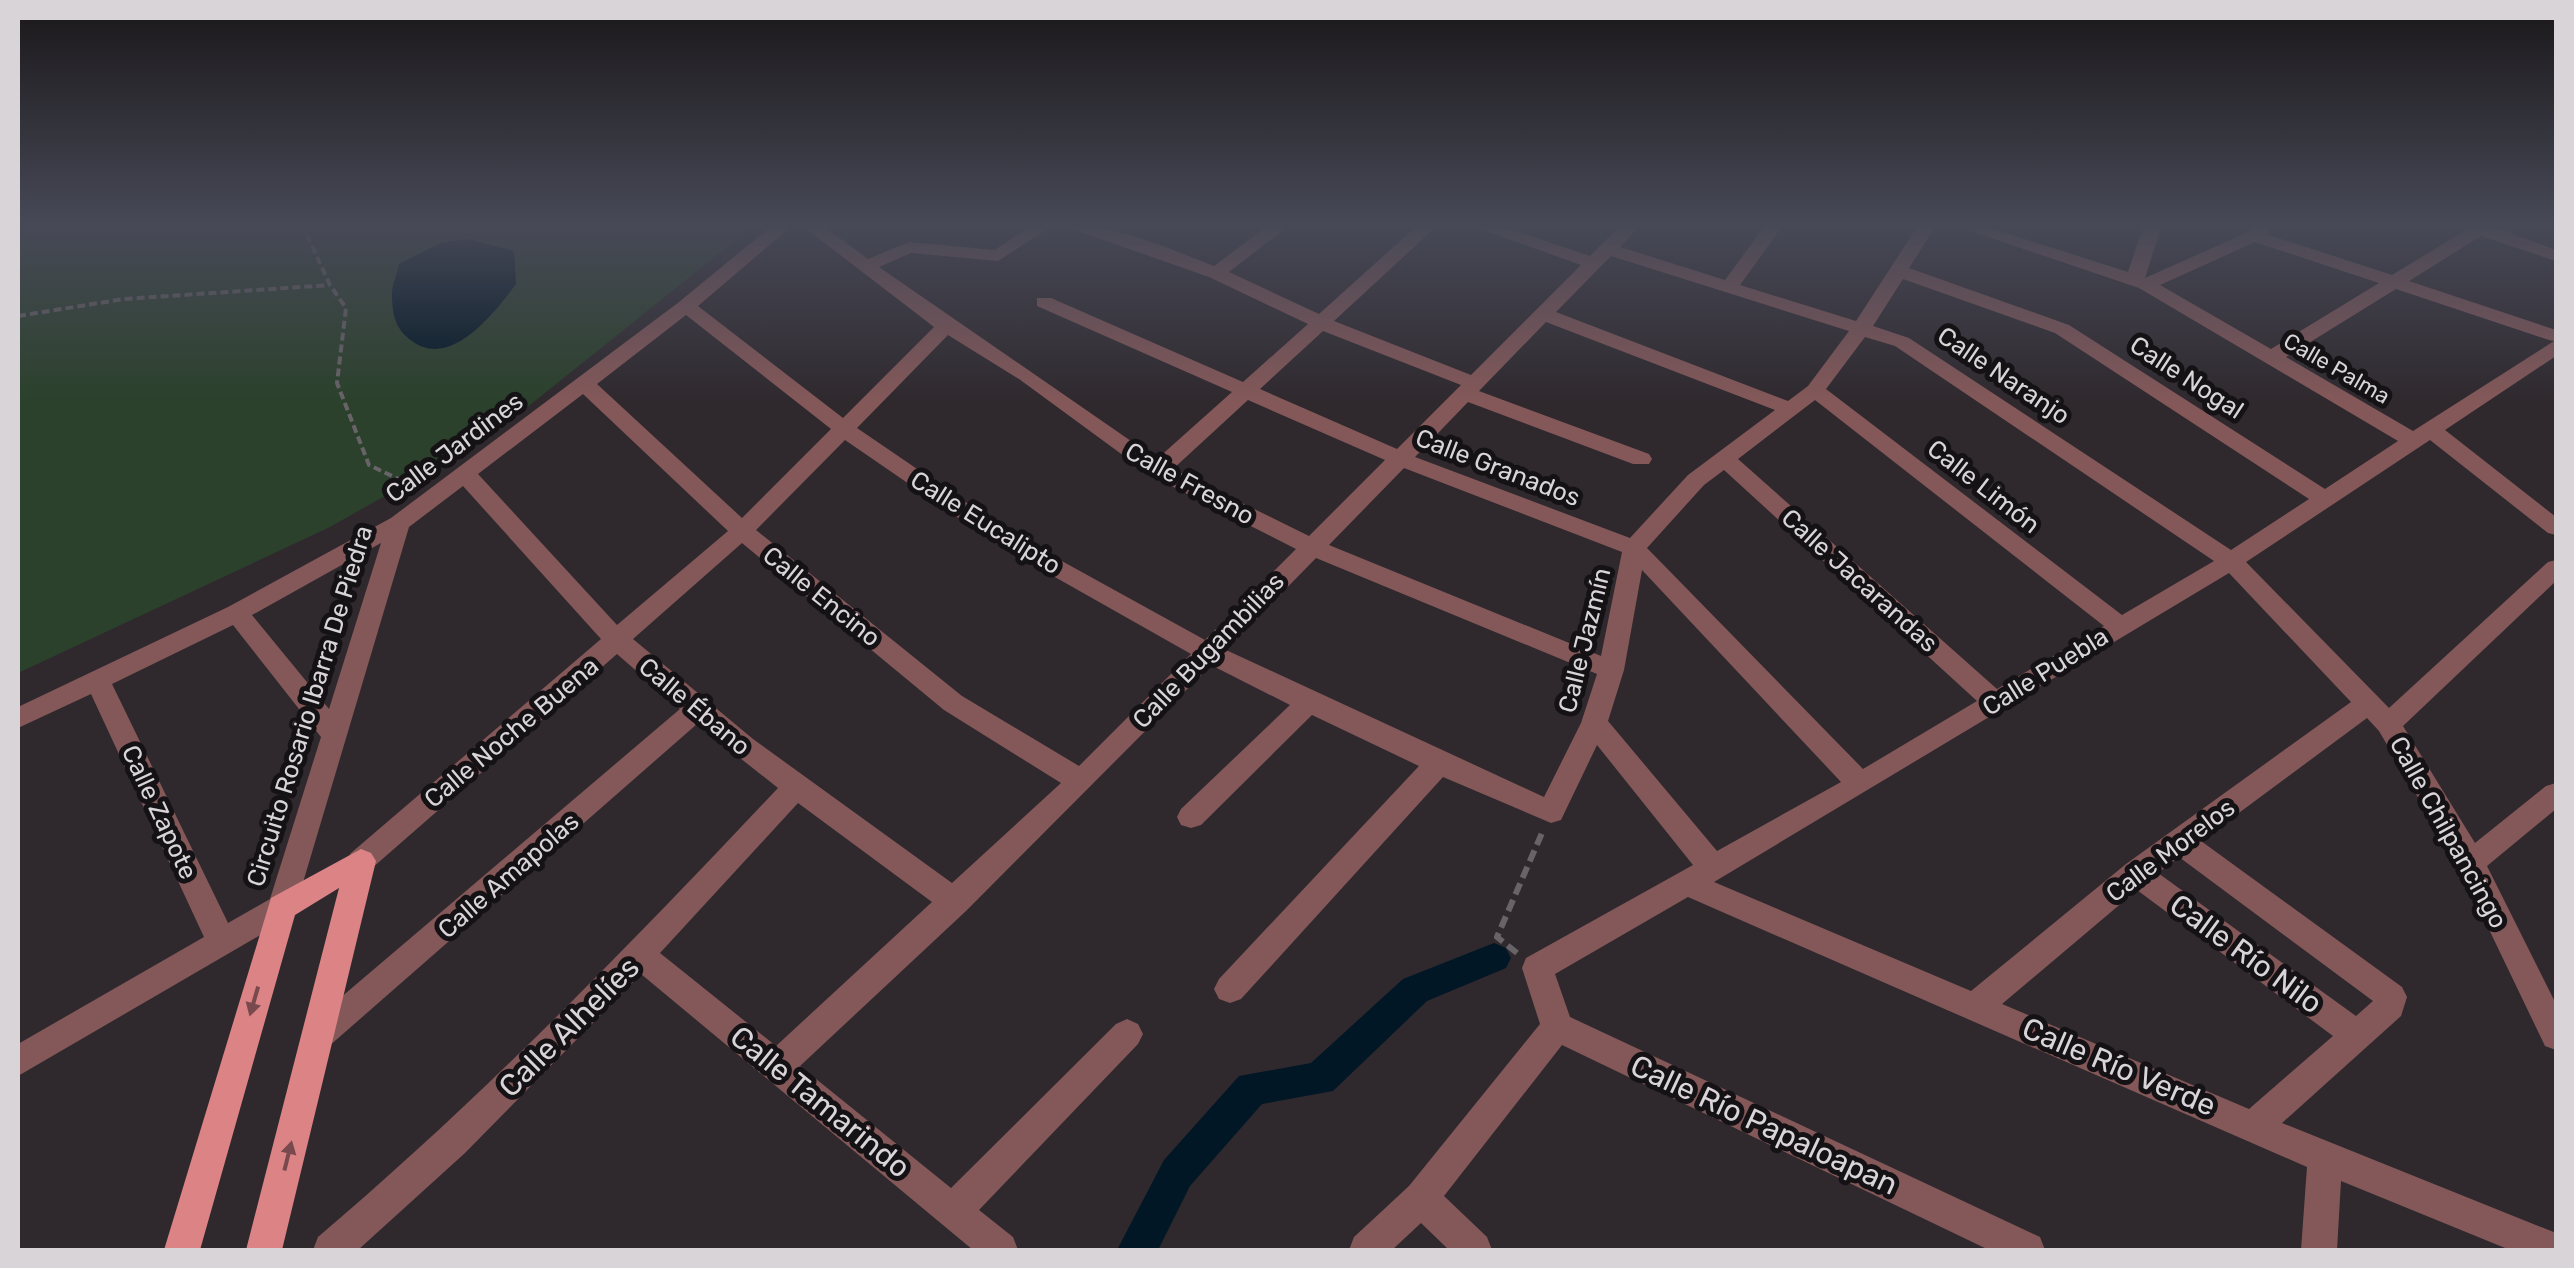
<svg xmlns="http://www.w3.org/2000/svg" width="2574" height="1268" font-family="Rubik,sans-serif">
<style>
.green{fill:#2b412c}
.water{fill:#011725}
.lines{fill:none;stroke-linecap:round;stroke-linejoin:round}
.canal{fill:#011725;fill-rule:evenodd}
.path-far1{stroke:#686367;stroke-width:4;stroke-dasharray:8 4;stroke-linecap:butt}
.path{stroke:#686367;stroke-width:6;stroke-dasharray:12 6;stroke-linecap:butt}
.minor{fill:#845859;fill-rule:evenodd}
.major{fill:#dc8385;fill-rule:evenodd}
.oneway{fill:#784a4d}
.labels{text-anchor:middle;stroke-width:10;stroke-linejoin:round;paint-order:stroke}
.far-street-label{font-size:22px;fill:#d8d4d7;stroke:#151215}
.street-label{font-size:25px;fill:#d8d4d7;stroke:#151215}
.near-street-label{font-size:30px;fill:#d8d4d7;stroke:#151215}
</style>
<rect width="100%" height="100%" fill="#2f292e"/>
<!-- green -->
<path class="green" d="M18 224H756L491 436 330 527 18 673Z"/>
<!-- water -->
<path class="water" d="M469 239 514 251 516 284C495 312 451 370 412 341 395 329 392 314 392 294 392 283 397 275 399 264L443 242Z"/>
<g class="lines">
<!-- canal -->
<path class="canal" d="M1494 943 1506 948 1511 958 1506 968 1427 1001 1333 1091 1262 1104 1190 1186 1158 1250H1117L1164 1160 1239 1076 1311 1063 1403 979Z"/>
<!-- path-far1 -->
<path class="path-far1" d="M302 224 330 285 346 308 337 383 369 465 415 487
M18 316 124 299 330 285"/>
<!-- path -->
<path class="path" d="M1517 953 1497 937 1542 833"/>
<!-- minor -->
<path class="minor" d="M774 224H794L698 306 843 418 934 327 800 224H821L868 259 909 242 995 250 1033 224H1055L998 261 911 253 879 267 1157 459 1232 392 1037 306V298H1051L1243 382 1308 324 1209 277 1058 224C1114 224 1163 246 1214 266L1270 224H1291L1229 272 1319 314 1419 224H1439L1334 321 1471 375 1581 265 1467 224H1495L1590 256 1622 224H1641L1620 247 1725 280 1766 224H1784L1740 285 1856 321 1919 224H1937L1909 268 2069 325 2325 489 2398 441 2139 288 1950 224H1978L2128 272 2144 224H2162L2145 278 2248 232 2255 224H2274L2266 234 2392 275 2466 230 2456 224H2486L2556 250V261L2481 236 2409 281 2556 330V356L2445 430 2556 517V535L2548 533 2430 440 2246 562 2389 708 2548 562 2556 560V581L2403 726 2475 843 2546 786 2556 783V809L2487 866 2556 1004V1050L2545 1046 2460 869 2379 731 2367 718 2201 841 2402 987 2407 997 2401 1016 2282 1123 2556 1233V1250H2510L2341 1181 2337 1250H2301L2307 1167 1688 897 1555 974 1570 1017 2040 1237 2045 1250H1989L1562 1045 1444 1196 1487 1237 1492 1250H1449L1421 1223 1392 1250H1349L1354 1237 1409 1186 1540 1024 1522 968 1526 958 1693 865 1597 745 1561 820 1551 823 1443 777 1241 999 1230 1003 1219 999 1214 989 1219 979 1419 766 1312 715 1201 825 1191 828 1181 825 1177 817 1181 809 1290 705 1211 665 966 911 800 1066 951 1188 1116 1024 1127 1019 1138 1024 1143 1034 1138 1044 979 1210 1013 1237 1018 1250H973L641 974 465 1153 358 1250H313L318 1237C482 1098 631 944 778 788L697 724 328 1047 317 1052 306 1047 301 1037 306 1027 680 709 617 654 371 869 361 873 351 869 346 861 351 853 601 639 463 486 409 527 293 916 18 1076V1044L204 937 91 694 18 728V707L228 607 391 518 679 302ZM2255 242 2379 283 2271 349 2160 285ZM1611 256 1849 331 1808 386 1788 401 1556 312ZM1903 279 2055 333 2309 499 2231 550 1909 338 1873 326ZM2396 289 2549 340 2554 341 2413 431 2286 357ZM686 315 831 429 742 518 597 384ZM1546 322 1775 410 1688 475 1630 538 1415 457 1468 402 1633 464H1649L1652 459 1649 454 1479 391ZM1323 331 1461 385 1397 449 1260 389ZM948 335 1019 379 1150 475 1296 549 1205 640 1011 533 857 428ZM1865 337 1895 346 2214 561 2122 615 1826 389ZM583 394 728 531 617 625 478 474ZM1248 400 1385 460 1309 536 1173 469ZM1815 400 2104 626 1997 689 1738 459ZM845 440 995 543 1191 654 1079 766 962 696 756 530ZM1404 468 1622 552 1601 656 1329 545ZM1724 470 1977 701 1863 769 1647 548 1704 485ZM381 543 329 709 252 615ZM742 543 944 710 1061 783 952 883 753 739 633 639ZM1316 558 1597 674 1581 723 1544 797 1226 650ZM1642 570 1841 782 1717 851 1608 721 1624 670ZM2229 573 2351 702 2126 864 1971 991 1714 882ZM233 625 321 737 270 899 228 923 112 684ZM798 803 932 902 776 1046 660 953ZM2179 857 2373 1001 2356 1016 2158 873ZM2137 890 2333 1036 2249 1109 2002 1004Z"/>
<!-- major -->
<path class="major" d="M361 849 371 853 376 861 282 1250H246L339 888 295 915 200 1250H164L271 898Z"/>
</g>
<!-- one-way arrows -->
<defs><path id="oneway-solid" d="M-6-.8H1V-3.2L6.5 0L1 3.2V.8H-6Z" transform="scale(2.5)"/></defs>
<g class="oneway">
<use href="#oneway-solid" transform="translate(254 1001) rotate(106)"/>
<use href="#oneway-solid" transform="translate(288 1156) rotate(-76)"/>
</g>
<!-- sky -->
<linearGradient id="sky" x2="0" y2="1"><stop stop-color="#1a1719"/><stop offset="0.56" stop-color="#474957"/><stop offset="1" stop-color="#474957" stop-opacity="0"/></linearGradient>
<rect width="2574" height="402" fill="url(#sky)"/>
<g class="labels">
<!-- far-street labels -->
<g class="far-street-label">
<text transform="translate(2337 368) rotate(30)" y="8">Calle Palma</text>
</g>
<!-- street labels -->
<g class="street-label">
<text transform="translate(2004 375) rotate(34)" y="9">Calle Naranjo</text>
<text transform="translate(2187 377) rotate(33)" y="9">Calle Nogal</text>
<text transform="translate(454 447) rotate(-37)" y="9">Calle Jardines</text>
<text transform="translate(1498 467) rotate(21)" y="9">Calle Granados</text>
<text transform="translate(1190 483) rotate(29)" y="9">Calle Fresno</text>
<text transform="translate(1984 486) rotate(38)" y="9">Calle Limón</text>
<text transform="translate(986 522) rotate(32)" y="9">Calle Eucalipto</text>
<text transform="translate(1860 580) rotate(42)" y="9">Calle Jacarandas</text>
<text transform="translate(822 596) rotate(39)" y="9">Calle Encino</text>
<text transform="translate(1584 640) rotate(-76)" y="9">Calle Jazmín</text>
<text transform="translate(1208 650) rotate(-46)" y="9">Calle Bugambilias</text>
<text transform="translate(2045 671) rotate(-32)" y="9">Calle Puebla</text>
<text transform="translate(309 706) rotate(-73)" y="9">Circuito Rosario Ibarra De Piedra</text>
<text transform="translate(695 706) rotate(40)" y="9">Calle Ébano</text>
<text transform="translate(511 732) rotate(-40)" y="9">Calle Noche Buena</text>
<text transform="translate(160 812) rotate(65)" y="9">Calle Zapote</text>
<text transform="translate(2449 832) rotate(61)" y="9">Calle Chilpancingo</text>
<text transform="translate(2170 850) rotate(-37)" y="9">Calle Morelos</text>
<text transform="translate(508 875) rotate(-41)" y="9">Calle Amapolas</text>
</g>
<!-- near-street labels -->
<g class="near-street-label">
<text transform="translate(2246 954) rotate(36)" y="10">Calle Río Nilo</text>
<text transform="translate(569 1027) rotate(-45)" y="10">Calle Alhelíes</text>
<text transform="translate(2119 1067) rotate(23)" y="10">Calle Río Verde</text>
<text transform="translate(820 1102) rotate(39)" y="10">Calle Tamarindo</text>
<text transform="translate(1764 1125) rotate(25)" y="10">Calle Río Papaloapan</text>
</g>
</g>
<!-- border -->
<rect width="2574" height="1268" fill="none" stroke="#d8d4d7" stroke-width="40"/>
</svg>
